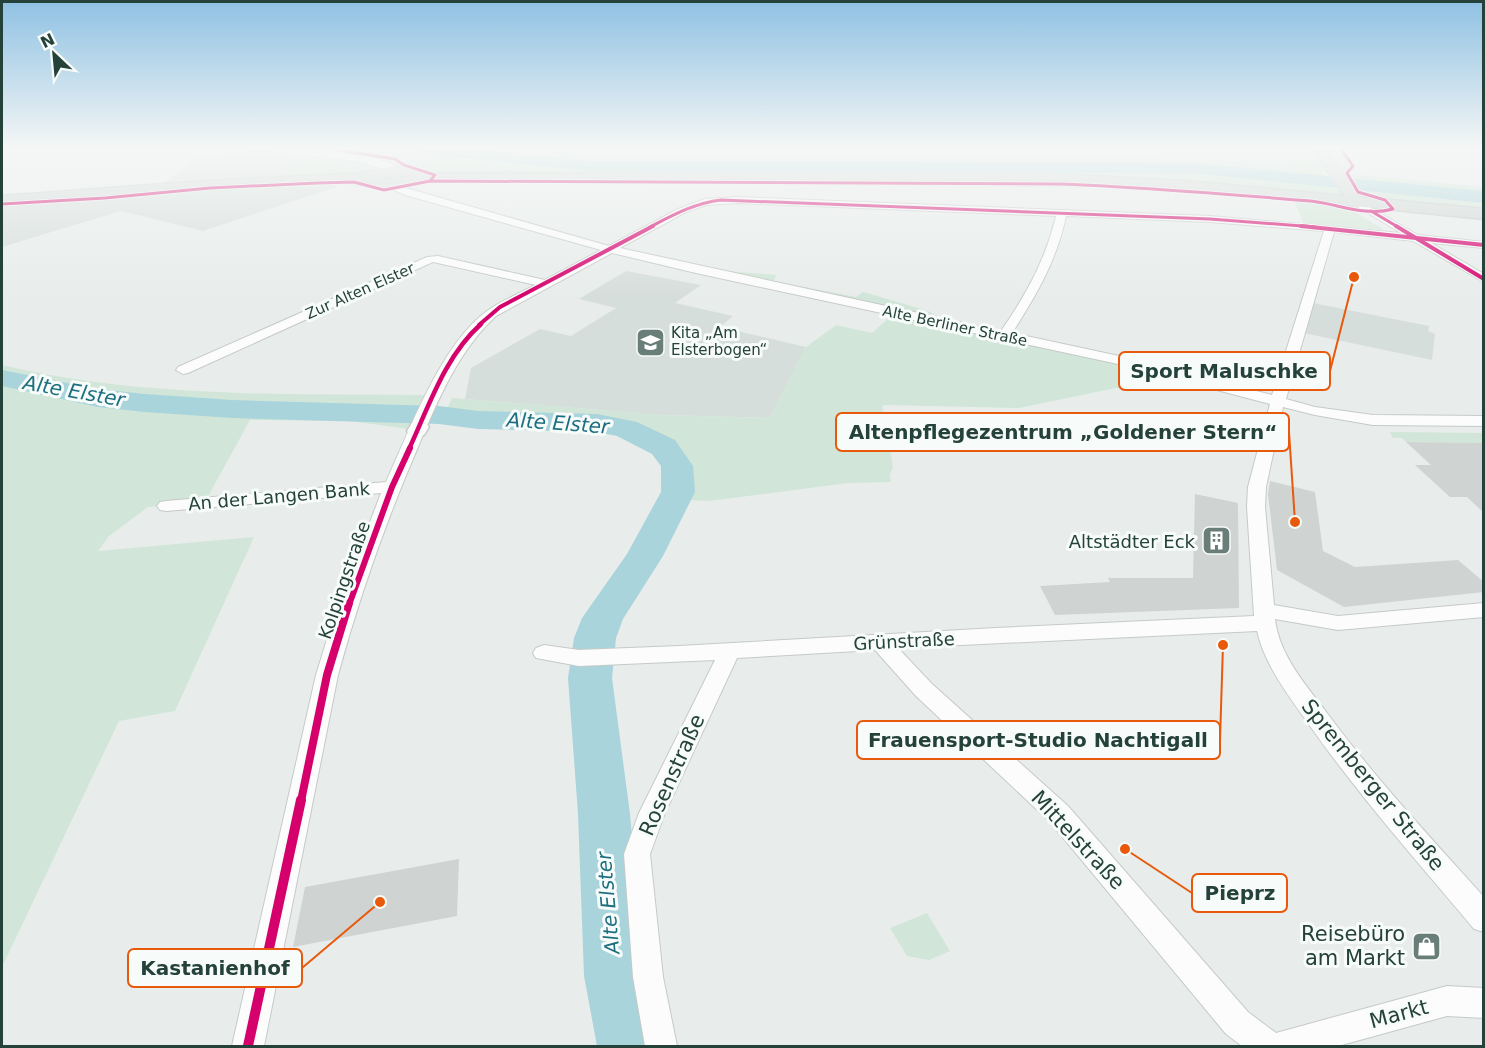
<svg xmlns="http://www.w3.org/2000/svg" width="1485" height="1048" viewBox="0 0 1485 1048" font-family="'DejaVu Sans',sans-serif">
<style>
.built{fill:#d6dedb}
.green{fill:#d1e6d8}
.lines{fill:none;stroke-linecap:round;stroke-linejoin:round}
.river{fill:#a9d4db;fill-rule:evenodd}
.building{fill:#cfd4d2}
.minor-casing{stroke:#c5cac8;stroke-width:2}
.tertiary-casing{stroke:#c5cac8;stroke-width:3}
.secondary-casing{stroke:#c3cbc8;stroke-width:2}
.primary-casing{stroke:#c3ccc9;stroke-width:3}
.minor{fill:#fcfcfc;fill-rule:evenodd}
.tertiary{fill:#fcfcfc;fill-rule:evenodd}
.secondary{fill:#fcfcfc;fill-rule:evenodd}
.primary{fill:#cfd7d5;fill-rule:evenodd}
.cycleway-far5-casing{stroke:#f7fbf9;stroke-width:4.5}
.cycleway-far4-casing{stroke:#f7fbf9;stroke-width:6}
.cycleway-far3-casing{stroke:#f7fbf9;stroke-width:8}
.cycleway-far2-casing{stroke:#f7fbf9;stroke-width:10}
.cycleway-far1-casing{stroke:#f7fbf9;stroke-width:11}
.cycleway-casing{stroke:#f7fbf9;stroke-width:14}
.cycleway-far5{stroke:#d6006c;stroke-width:3}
.cycleway-far4{stroke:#d6006c;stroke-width:4}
.cycleway-far3{stroke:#d6006c;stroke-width:4.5}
.cycleway-far2{stroke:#d6006c;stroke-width:6}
.cycleway-far1{stroke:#d6006c;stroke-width:8}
.cycleway{stroke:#d6006c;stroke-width:10}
.labels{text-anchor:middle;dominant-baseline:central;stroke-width:6;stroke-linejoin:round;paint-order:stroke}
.far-street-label{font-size:15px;fill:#24423a;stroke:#f7fbf9}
.far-poi-label{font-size:15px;fill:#24423a;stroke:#f7fbf9;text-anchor:start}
.street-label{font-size:18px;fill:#24423a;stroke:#f7fbf9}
.poi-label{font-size:18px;fill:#24423a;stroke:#f7fbf9;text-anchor:end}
.water-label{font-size:20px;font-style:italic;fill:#1c6f80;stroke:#f7fbf9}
.near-street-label{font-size:21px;fill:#24423a;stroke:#f7fbf9}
.near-poi-label{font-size:21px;fill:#24423a;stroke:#f7fbf9;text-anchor:end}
.leader{fill:none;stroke:#e8590c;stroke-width:2}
.callout-dot{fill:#e8590c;stroke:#f7fbf9;stroke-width:2}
.callout{fill:#f7fbf9;stroke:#e8590c;stroke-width:2}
.callout-label{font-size:20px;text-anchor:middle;font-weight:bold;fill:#24423a}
</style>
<rect width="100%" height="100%" fill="#e8edeb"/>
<g class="built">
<path d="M 260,149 L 304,153 L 289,180 L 158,188 L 199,156 L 250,152 Z"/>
<path d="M 342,185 L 203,231 L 121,211 L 2,247 L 2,206 Z"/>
<path d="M 626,271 L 701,285 L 675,303 L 733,316 L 720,327 L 806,347 L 770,418 L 660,415 L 465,399 L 471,368 L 540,329 L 571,336 L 616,308 L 579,299 Z"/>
<path d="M 1308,302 L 1429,326 L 1428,331 L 1435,334 L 1432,360 L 1299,332 Z"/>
</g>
<g class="green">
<path d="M 275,149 L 517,149 L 559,153 L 642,156 L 1141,157 L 1224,160 L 1290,167 L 1286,149 L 1318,149 L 1333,172 L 1322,171 L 1331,189 L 1363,192 L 1353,176 L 1337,175 L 1320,149 L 1341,149 L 1353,166 L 1348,174 L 1484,187 L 1483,218 L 1396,210 L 1389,212 L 1351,210 L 1383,229 L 1381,230 L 1304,224 L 1294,201 L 1135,188 L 433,182 L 383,190 L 342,185 L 2,206 L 2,201 L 16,199 L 288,180 L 304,153 Z"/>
<path d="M 715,270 L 777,275 L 773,281 L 856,297 L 863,292 L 928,311 L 943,319 Z"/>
<path d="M 892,315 L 1164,374 L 1145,382 L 1019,408 L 885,405 L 882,406 L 893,467 L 890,475 L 891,482 L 848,483 L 709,501 L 688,500 L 678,492 C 690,413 566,422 517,422 C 493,421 468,417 445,414 L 452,398 L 660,415 L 770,418 L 806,347 L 836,325 L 872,333 Z"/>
<path d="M 2,365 C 141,398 291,394 434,395 L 417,430 L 349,421 L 250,420 L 205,502 L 148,507 L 109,536 L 98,551 L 254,537 L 175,711 L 119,721 L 2,967 Z"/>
<path d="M 1390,432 L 1483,433 L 1483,443 L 1406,442 L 1402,438 L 1393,438 Z"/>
<path d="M 927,913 L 950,951 L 929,960 L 907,956 L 890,928 Z"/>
</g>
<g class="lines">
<g class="river">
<path d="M 419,149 L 466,149 L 589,161 L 1193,163 L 1484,191 L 1484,203 L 1193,173 L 589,171 L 427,154 Z"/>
<path d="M 2,370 L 98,389 L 145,394 L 232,400 L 439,406 L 478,411 L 597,414 L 637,422 L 675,440 L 693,466 L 695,492 L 663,556 L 623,619 L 616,638 L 612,678 L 630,814 L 644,976 L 661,1046 L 597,1046 L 584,976 L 578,814 L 568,678 L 574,638 L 582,618 L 627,554 L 661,492 L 661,466 L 652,454 L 617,436 L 597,432 L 478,429 L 439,424 L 232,418 L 145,412 L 98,407 L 2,386 Z"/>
</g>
</g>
<g class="building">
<path d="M 1406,442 L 1484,443 L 1484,513 L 1467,497 L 1450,497 L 1415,465 L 1431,465 Z"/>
<path d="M 1270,481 L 1315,492 L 1323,551 L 1355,567 L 1458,560 L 1484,582 L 1484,592 L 1344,607 L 1277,570 L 1268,494 Z"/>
<path d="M 1195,494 L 1238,503 L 1239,608 L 1055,615 L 1040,586 L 1110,582 L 1108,578 L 1193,578 Z"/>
<path d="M 459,859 L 457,916 L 293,947 L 305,887 Z"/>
</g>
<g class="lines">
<defs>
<path id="minor" d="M 385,182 L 609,246 L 678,209 L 705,199 L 737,197 L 1210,216 L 1401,233 L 1353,204 L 1353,200 L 1356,199 L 1418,235 L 1484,242 L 1484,248 L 1431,243 L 1484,274 L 1484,282 L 1413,241 L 1334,232 L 1286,399 L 1315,407 L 1373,415 L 1484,416 L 1484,426 L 1373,425 L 1315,415 L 1283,407 L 1266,487 L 1265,507 L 1274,605 L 1338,616 L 1484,603 L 1484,617 L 1338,630 L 1275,619 C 1279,655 1306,685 1327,713 C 1375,778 1430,837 1484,897 L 1484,932 L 1474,929 C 1418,862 1360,797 1310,726 C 1289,696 1265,666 1257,631 L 898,648 L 932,684 L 1068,806 L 1248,1012 L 1276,1033 L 1447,986 L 1484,988 L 1484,1018 L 1447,1016 L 1338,1046 L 1242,1046 L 1226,1034 L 1050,822 L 916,696 L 875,650 L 737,658 L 665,813 L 650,854 L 663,977 L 677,1046 L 645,1046 L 633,977 L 624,854 L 639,813 L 715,660 L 579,666 L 536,658 L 533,653 L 536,648 L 544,645 L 579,650 L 679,646 L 996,628 L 1254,616 L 1247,507 L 1248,487 L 1270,404 L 1118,364 L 696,273 L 612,253 L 496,316 C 458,351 438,400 418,447 C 386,521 359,598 338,675 L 264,1046 L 232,1046 L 316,675 L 332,623 L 381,493 L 166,511 L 160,510 L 157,506 L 160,502 L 166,501 L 386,482 C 409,432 441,344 487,311 C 502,300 520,293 536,285 L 433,262 L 188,373 L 183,374 L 176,370 L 178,367 L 427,257 L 438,256 L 545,280 L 601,250 L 405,195 L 385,186 ZM 737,203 L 1056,216 C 1046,259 1026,295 1001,331 L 620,248 L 684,213 L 706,205 ZM 1066,216 L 1210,222 L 1324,231 L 1272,395 L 1119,356 L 1012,333 C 1036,296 1057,260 1066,216 Z"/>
<path id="tertiary" d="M 419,421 L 426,423 L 429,427 L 424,435 L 410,435 L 407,431 L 412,423 Z"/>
<path id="secondary" d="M 267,149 C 298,148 380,149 401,171 L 395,175 L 381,168 L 355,161 L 273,152 Z"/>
<path id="primary" d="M 1313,149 L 1325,149 L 1360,197 L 1484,209 L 1484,219 L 1197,190 L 1074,183 L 422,181 C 405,190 382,193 366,181 L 251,186 L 2,204 L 2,196 C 118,187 235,178 352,174 C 375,173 405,158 426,173 L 1074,175 L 1197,182 L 1344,196 ZM 395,175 L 412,175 L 396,180 L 380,179 Z"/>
</defs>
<use href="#minor" class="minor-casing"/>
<use href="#tertiary" class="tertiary-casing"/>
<use href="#secondary" class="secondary-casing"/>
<use href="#primary" class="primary-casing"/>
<use href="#minor" class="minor"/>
<use href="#tertiary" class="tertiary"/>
<use href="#secondary" class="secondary"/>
<use href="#primary" class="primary"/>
<defs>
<g id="cycleway-far5">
<path d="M 344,151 L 395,159 L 404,165 L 435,175 L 430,181"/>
<path d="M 2,204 L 105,198 L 210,188 L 317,183 L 354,182 L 384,190 L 430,181 L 1059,184 C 1143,187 1227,194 1311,201 C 1338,204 1366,217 1393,209 L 1385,200 L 1358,192 L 1347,173 L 1353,166 L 1341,149"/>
<path d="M 1371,211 L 1398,227"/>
<path d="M 650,227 C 673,215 695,203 721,200 L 1210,219 L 1315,227"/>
</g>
<g id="cycleway-far4">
<path d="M 1301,226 L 1484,245"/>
<path d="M 1396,226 L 1484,279"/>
<path d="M 479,325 L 500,307 L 653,226"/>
</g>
<path id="cycleway-far3" d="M 409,449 C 429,406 445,356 481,324"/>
<path id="cycleway-far2" d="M 349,605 L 392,487 L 410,448"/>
<path id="cycleway-far1" d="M 301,801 L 327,675 L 349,603"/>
<path id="cycleway" d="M 248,1046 L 301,800"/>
</defs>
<use href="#cycleway-far5" class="cycleway-far5-casing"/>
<use href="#cycleway-far4" class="cycleway-far4-casing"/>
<use href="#cycleway-far3" class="cycleway-far3-casing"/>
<use href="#cycleway-far2" class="cycleway-far2-casing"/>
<use href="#cycleway-far1" class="cycleway-far1-casing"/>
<use href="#cycleway" class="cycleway-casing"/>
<use href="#cycleway-far5" class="cycleway-far5"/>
<use href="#cycleway-far4" class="cycleway-far4"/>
<use href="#cycleway-far3" class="cycleway-far3"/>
<use href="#cycleway-far2" class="cycleway-far2"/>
<use href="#cycleway-far1" class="cycleway-far1"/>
<use href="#cycleway" class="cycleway"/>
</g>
<linearGradient id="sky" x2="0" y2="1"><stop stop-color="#8fc1e3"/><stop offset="0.5" stop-color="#f5f7f6"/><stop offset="1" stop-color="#f5f7f6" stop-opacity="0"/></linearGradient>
<rect width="1485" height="296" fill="url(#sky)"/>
<defs>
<symbol id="school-square" viewBox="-11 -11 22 22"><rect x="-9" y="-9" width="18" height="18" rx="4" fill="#697e78" stroke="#f7fbf9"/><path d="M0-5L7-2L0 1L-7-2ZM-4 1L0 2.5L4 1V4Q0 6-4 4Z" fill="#fff"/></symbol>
<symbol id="building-square" viewBox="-11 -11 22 22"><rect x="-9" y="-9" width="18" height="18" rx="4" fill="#697e78" stroke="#f7fbf9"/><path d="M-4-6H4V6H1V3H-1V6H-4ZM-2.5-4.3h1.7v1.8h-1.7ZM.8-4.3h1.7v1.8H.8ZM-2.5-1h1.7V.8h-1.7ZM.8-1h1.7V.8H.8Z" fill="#fff"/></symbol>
<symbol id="shop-square" viewBox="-11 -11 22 22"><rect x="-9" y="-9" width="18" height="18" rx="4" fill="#697e78" stroke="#f7fbf9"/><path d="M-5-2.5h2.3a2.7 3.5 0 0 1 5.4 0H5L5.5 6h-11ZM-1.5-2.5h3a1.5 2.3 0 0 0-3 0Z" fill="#fff"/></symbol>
</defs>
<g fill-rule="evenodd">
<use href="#school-square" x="634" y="326" width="33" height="33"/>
<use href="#building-square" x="1200" y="524" width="33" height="33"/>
<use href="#shop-square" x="1410" y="930" width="33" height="33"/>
</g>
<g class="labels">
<g class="far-street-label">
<text transform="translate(360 291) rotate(-24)">Zur Alten Elster</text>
<text transform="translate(955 326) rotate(12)">Alte Berliner Straße</text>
</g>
<g class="far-poi-label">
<text x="671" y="333">Kita „Am<tspan x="671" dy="17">Elsterbogen“</tspan></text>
</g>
<g class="street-label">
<text transform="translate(279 496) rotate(-5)">An der Langen Bank</text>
<text transform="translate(344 580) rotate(-71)">Kolpingstraße</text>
<text transform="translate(904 641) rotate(-3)">Grünstraße</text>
</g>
<g class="poi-label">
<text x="1195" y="541">Altstädter Eck</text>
</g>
<g class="water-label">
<text transform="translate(74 391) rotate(10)">Alte Elster</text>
<text transform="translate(558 423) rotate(4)">Alte Elster</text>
<text transform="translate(608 903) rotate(-95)">Alte Elster</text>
</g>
<g class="near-street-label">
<text transform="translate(672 775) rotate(-66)">Rosenstraße</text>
<text transform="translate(1373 785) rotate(51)">Spremberger Straße</text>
<text transform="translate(1078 840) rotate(47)">Mittelstraße</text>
<text transform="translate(1399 1014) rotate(-15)">Markt</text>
</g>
<g class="near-poi-label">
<text x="1405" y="934">Reisebüro<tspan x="1405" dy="24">am Markt</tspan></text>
</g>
</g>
<path class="leader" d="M1354 277L1330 371M1295 522L1289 432M1223 645L1220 740M1125 849L1192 893M380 902L302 968"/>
<g class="callout-dot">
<circle cx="1354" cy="277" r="6"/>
<circle cx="1295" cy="522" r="6"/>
<circle cx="1223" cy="645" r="6"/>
<circle cx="1125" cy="849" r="6"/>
<circle cx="380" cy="902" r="6"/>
</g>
<g class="callout">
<rect x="1119" y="352" width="211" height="38" rx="6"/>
<rect x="836" y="413" width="453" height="38" rx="6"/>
<rect x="857" y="721" width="363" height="38" rx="6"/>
<rect x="1192" y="874" width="95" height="38" rx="6"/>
<rect x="128" y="949" width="174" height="38" rx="6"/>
</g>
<g class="callout-label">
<text x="1224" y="378">Sport Maluschke</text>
<text x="1063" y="439">Altenpflegezentrum „Goldener Stern“</text>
<text x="1038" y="747">Frauensport-Studio Nachtigall</text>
<text x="1240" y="900">Pieprz</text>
<text x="215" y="975">Kastanienhof</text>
</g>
<rect width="1485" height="1048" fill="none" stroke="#24423a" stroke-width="6"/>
<g transform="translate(54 54) rotate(334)" stroke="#f7fbf9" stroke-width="4.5" paint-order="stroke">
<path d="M0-4.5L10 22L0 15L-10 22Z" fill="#24423a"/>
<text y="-9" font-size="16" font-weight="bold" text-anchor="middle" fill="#24423a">N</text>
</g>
</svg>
